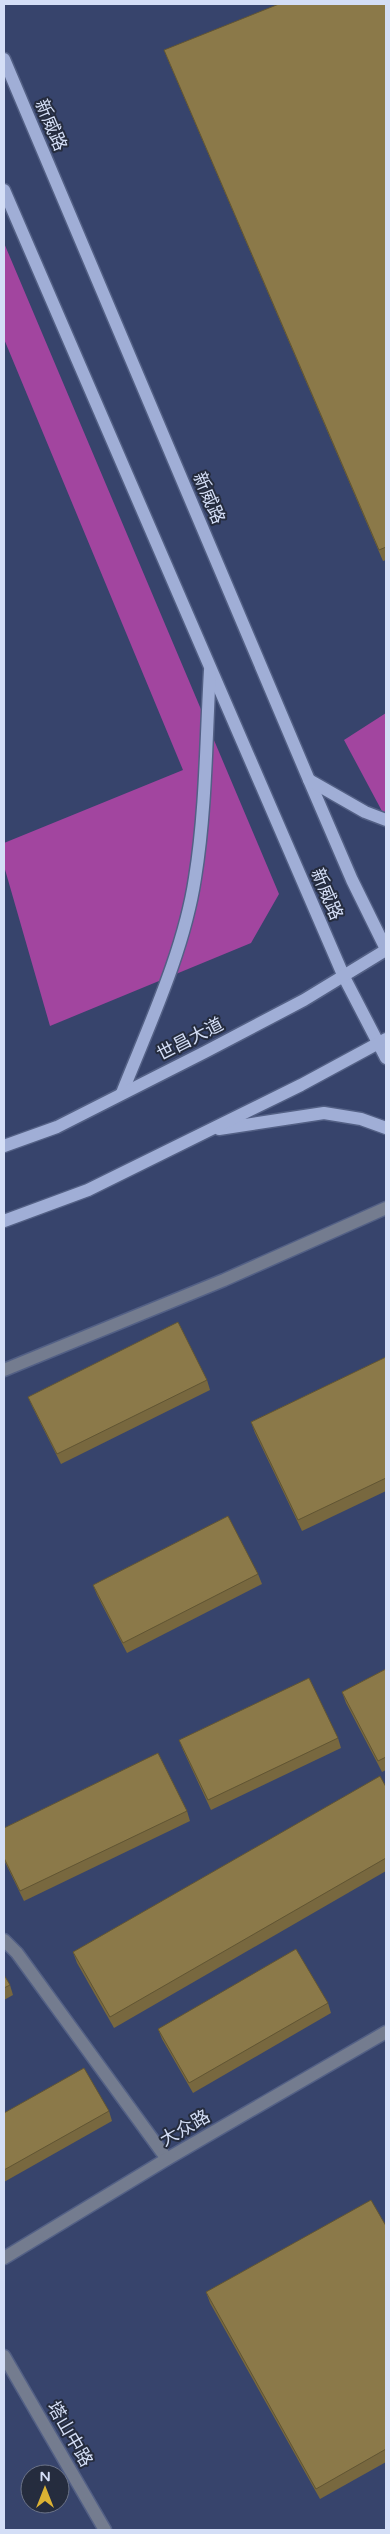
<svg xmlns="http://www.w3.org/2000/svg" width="390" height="2534" viewBox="0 0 390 2534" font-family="'Varela Round','Noto Sans SC',sans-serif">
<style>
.forest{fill:#a2459f}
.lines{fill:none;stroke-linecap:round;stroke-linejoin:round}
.minor-casing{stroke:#536085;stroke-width:15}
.major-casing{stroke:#536085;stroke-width:15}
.minor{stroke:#747c8f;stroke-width:12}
.major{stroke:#a0aed6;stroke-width:12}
.wall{fill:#78683f}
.building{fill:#8b7949;stroke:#615533}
.labels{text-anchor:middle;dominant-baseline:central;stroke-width:4;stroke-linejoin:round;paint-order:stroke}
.street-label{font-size:18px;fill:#d4def6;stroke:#252c3e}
</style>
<rect width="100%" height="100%" fill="#37446c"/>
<g class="forest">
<path d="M 4,243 L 279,894 L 251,943 L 50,1026 L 4,866 L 4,843 L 183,770 L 4,339 Z"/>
<path d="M 386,713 L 386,813 L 383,813 L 344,740 Z"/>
</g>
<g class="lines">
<defs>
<g id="minor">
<path d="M 4,1370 L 224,1280 L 386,1208"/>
<path d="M 4,1940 L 17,1953 L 167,2159"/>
<path d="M 4,2258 L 167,2159 L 386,2032"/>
<path d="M 4,2356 L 105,2530"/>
</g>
<g id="major">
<path d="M 4,59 L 309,780 L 352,880 L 386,949"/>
<path d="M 4,190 L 344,977 L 386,1058"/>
<path d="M 309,780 L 365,812 L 386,820"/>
<path d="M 122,1093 C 149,1025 184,951 195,878 C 206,810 206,739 210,670"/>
<path d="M 219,1129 L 324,1113 L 361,1119 L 386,1128"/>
<path d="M 4,1146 L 57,1127 L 205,1052 L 304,1000 L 386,950"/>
<path d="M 4,1221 L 88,1190 L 301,1085 L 386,1039"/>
</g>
</defs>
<use href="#minor" class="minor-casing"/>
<use href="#major" class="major-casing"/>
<use href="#minor" class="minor"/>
<use href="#major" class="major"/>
</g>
<g class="wall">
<path d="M 386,4 L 386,560 L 383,561 L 168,60 L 164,50 Z"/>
<path d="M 386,1357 L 386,1491 L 302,1531 L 255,1433 L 251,1422 Z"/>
<path d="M 207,1380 L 210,1390 L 61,1464 L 32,1406 L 28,1397 Z"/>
<path d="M 258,1574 L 262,1584 L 127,1653 L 97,1595 L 93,1585 Z"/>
<path d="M 386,1669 L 386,1770 L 382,1772 L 346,1703 L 342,1692 Z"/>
<path d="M 338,1738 L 341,1748 L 211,1810 L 183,1750 L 179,1740 Z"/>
<path d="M 386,1787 L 386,1871 L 114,2028 L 77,1963 L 73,1952 Z"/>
<path d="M 187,1811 L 190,1821 L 24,1901 L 4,1860 L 4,1828 Z"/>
<path d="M 4,1975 L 10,1985 L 13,1995 L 4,2000 Z"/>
<path d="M 328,2003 L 331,2013 L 193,2093 L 162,2039 L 158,2029 Z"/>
<path d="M 109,2111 L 112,2121 L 4,2182 L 4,2113 Z"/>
<path d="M 386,2226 L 386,2462 L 320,2499 L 210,2303 L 206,2292 Z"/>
</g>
<g class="building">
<path d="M 279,4 L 386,4 L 386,547 L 379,550 L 164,50 Z"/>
<path d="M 178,1322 L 207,1380 L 57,1454 L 28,1397 Z"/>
<path d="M 386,1357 L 386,1478 L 298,1520 L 251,1422 Z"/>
<path d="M 228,1516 L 258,1574 L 123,1643 L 93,1585 Z"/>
<path d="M 386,1669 L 386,1757 L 378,1761 L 342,1692 Z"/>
<path d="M 309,1678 L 338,1738 L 208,1800 L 179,1740 Z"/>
<path d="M 158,1753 L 187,1811 L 20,1891 L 4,1858 L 4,1828 Z"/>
<path d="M 380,1776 L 386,1787 L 386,1858 L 110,2017 L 73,1952 Z"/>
<path d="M 296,1949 L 328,2003 L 189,2083 L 158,2029 Z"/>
<path d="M 4,1975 L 10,1985 L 4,1988 Z"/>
<path d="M 84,2068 L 109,2111 L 4,2170 L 4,2113 Z"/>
<path d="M 371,2200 L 386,2226 L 386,2449 L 316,2489 L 206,2292 Z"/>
</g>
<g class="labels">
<g class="street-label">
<text transform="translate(51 125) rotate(67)">新威路</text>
<text transform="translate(209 498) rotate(67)">新威路</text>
<text transform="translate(327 894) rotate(67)">新威路</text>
<text transform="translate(190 1039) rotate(-27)">世昌大道</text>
<text transform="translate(185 2128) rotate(-30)">大众路</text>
<text transform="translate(70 2434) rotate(60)">塔山中路</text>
</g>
</g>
<rect width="390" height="2534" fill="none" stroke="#d4def6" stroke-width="10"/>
<g transform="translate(45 2489)"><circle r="24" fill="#252c3e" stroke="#6b7388"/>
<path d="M0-4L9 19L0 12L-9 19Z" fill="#dcb233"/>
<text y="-8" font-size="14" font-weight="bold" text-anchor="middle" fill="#d4def6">N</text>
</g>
</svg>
